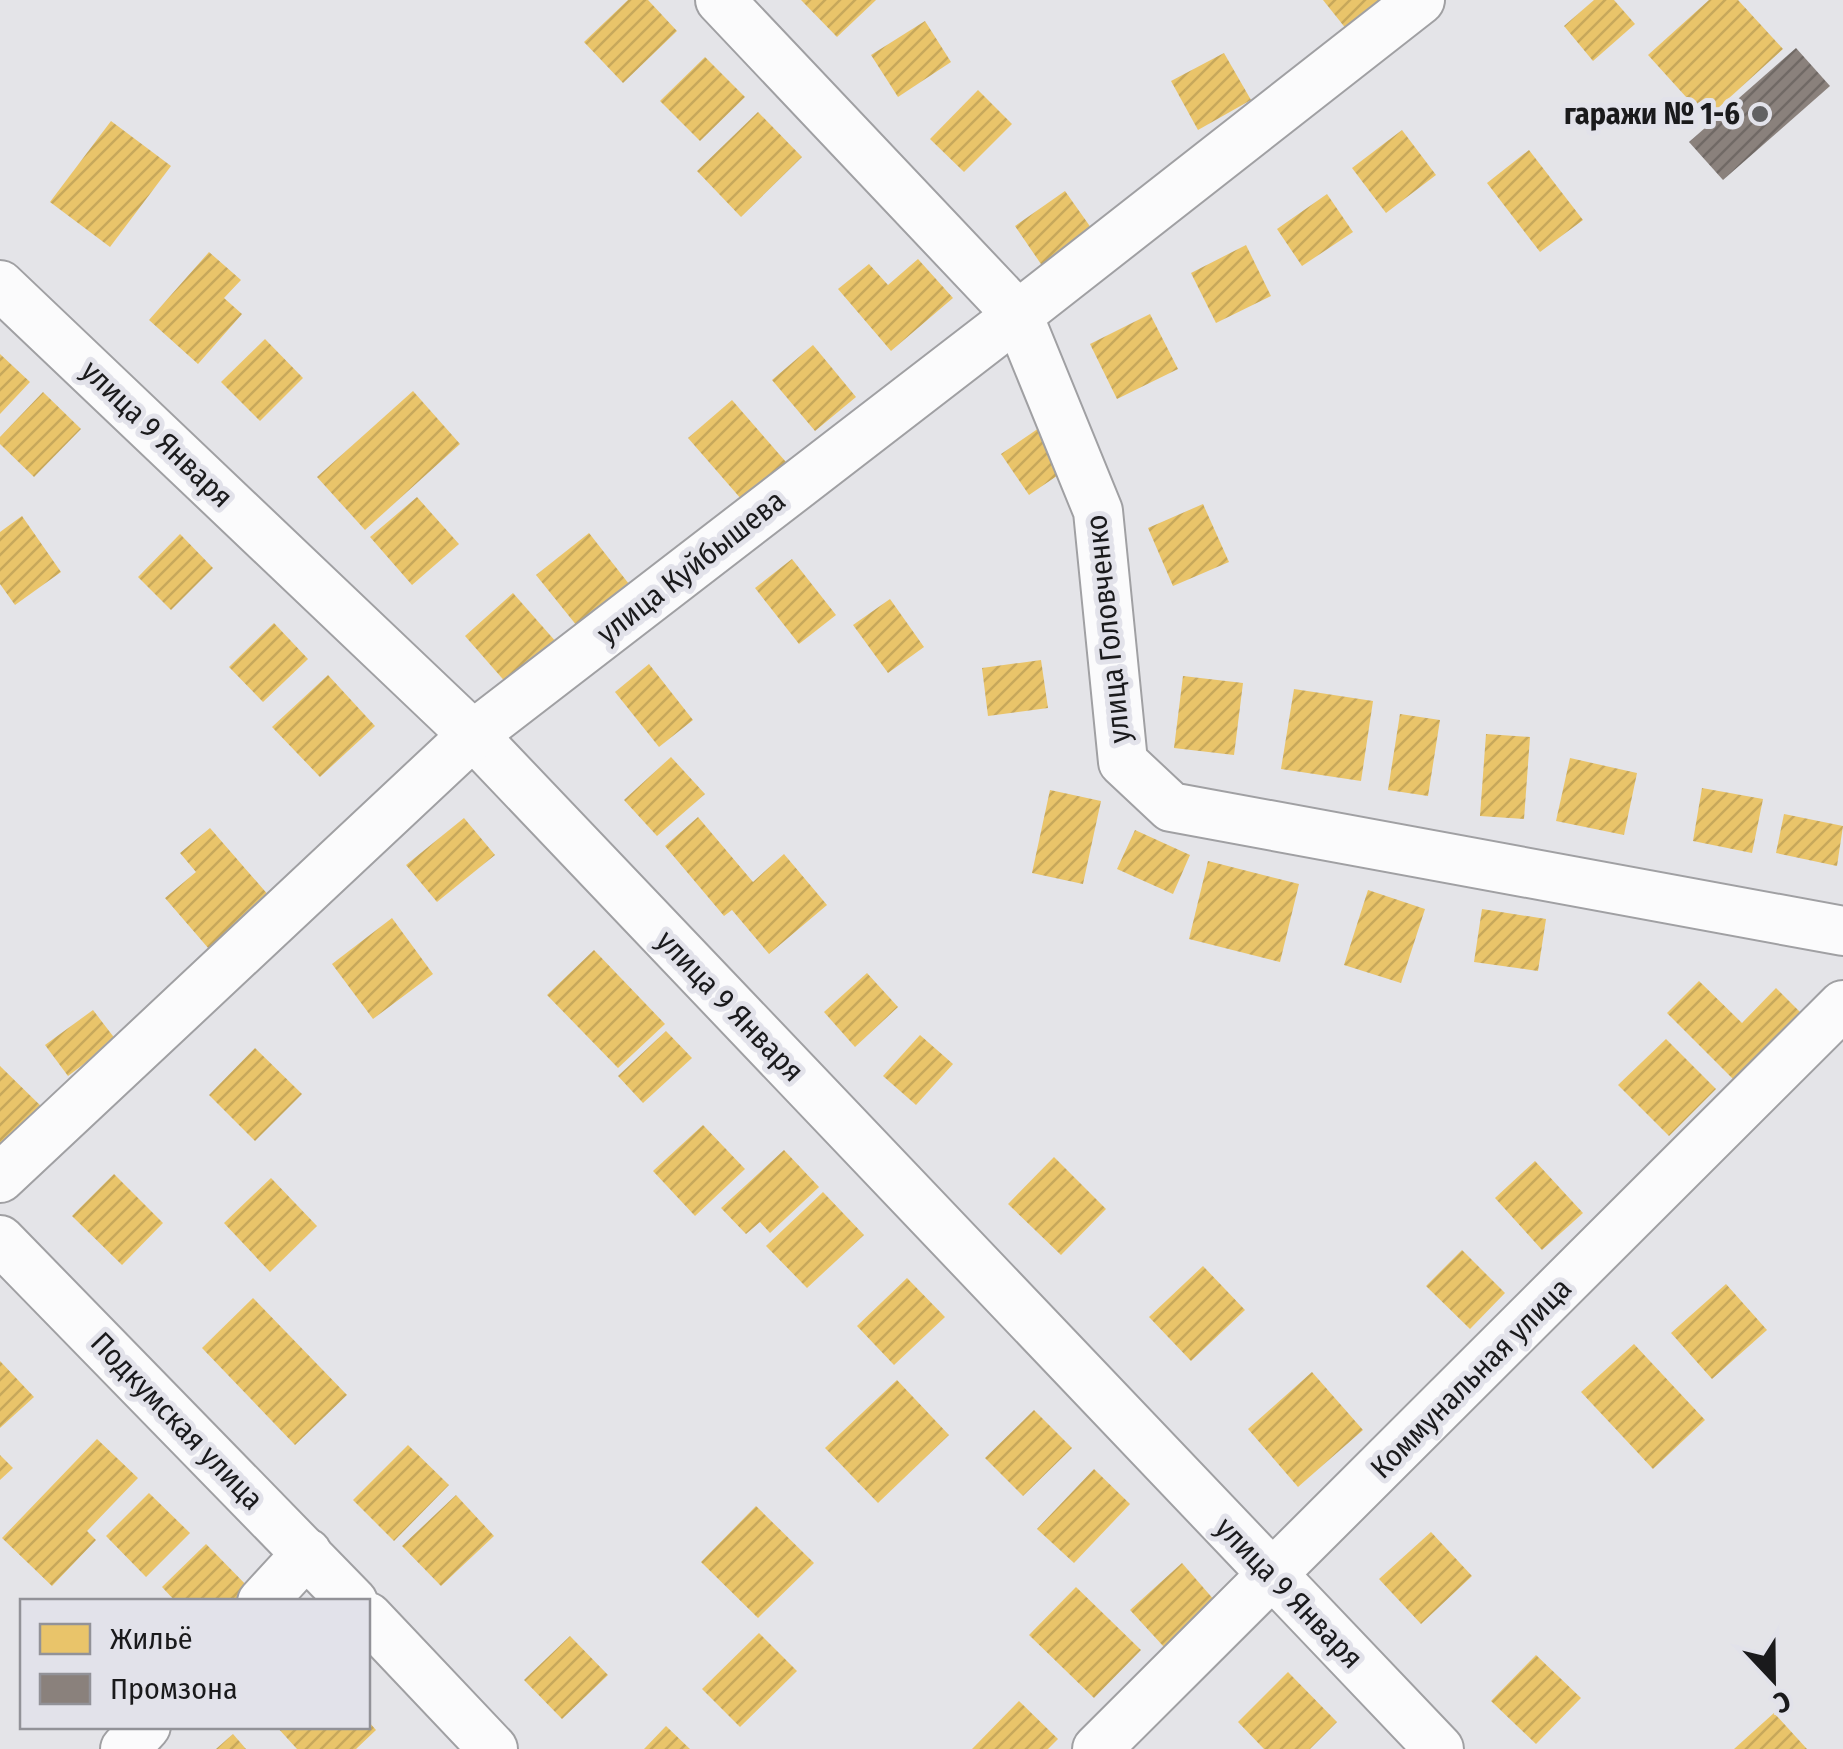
<svg xmlns="http://www.w3.org/2000/svg" width="1843" height="1749" viewBox="0 0 1843 1749" font-family="'Fira Sans Condensed',sans-serif">
<style>
.homes{fill:url(#homes-hatch)}
.industry{fill:url(#industry-hatch)}
.lines{fill:none;stroke-linecap:round;stroke-linejoin:round}
.minor-casing{stroke:#a0a0a3;stroke-width:52}
.minor{stroke:#fbfbfc;stroke-width:48}
.poi-dot{fill:#616163;stroke:#e2e2ea;stroke-width:4}
.labels{text-anchor:middle;dominant-baseline:central;stroke-width:10;stroke-linejoin:round;paint-order:stroke}
.poi-label{font-size:30px;font-weight:bold;fill:#1a1a1c;stroke:#e2e2ea;text-anchor:end}
.street-label{font-size:30px;fill:#1a1a1c;stroke:#e2e2ea}
</style>
<defs>
<pattern id="homes-hatch" width="6" height="6" patternUnits="userSpaceOnUse" patternTransform="scale(2.5)"><rect width="6" height="6" fill="#e9c46a"/><path d="M-1 1l2-2M0 6l6-6M5 7l2-2" fill="none" stroke="#c7a85b"/></pattern>
<pattern id="industry-hatch" width="6" height="6" patternUnits="userSpaceOnUse" patternTransform="scale(2.5)"><rect width="6" height="6" fill="#8a817c"/><path d="M-1 1l2-2M0 6l6-6M5 7l2-2" fill="none" stroke="#706965"/></pattern>
</defs>
<rect width="100%" height="100%" fill="#e4e4e8"/>
<g class="homes">
<path d="M 628,0 L 648,0 L 677,31 L 623,83 L 584,42 Z"/>
<path d="M 801,0 L 876,0 L 837,37 Z"/>
<path d="M 1323,0 L 1397,0 L 1351,35 Z"/>
<path d="M 1594,0 L 1614,0 L 1635,24 L 1593,61 L 1564,26 Z"/>
<path d="M 1709,0 L 1738,0 L 1783,49 L 1706,119 L 1648,55 Z"/>
<path d="M 925,21 L 951,62 L 898,97 L 871,55 Z"/>
<path d="M 1224,53 L 1251,100 L 1198,130 L 1171,81 Z"/>
<path d="M 705,57 L 745,97 L 700,141 L 660,101 Z"/>
<path d="M 978,90 L 1012,124 L 964,172 L 930,139 Z"/>
<path d="M 758,112 L 802,157 L 741,217 L 697,171 Z"/>
<path d="M 111,121 L 171,166 L 110,247 L 50,202 Z"/>
<path d="M 1402,130 L 1436,175 L 1386,213 L 1352,168 Z"/>
<path d="M 1529,150 L 1583,220 L 1540,252 L 1487,183 Z"/>
<path d="M 1065,191 L 1094,232 L 1043,267 L 1015,226 Z"/>
<path d="M 1327,194 L 1353,232 L 1302,266 L 1277,229 Z"/>
<path d="M 1246,245 L 1271,296 L 1216,323 L 1191,273 Z"/>
<path d="M 209,252 L 241,280 L 224,298 L 242,314 L 198,364 L 149,320 Z"/>
<path d="M 918,259 L 953,298 L 891,351 L 838,289 L 869,264 L 888,285 Z"/>
<path d="M 1150,314 L 1178,369 L 1117,399 L 1090,344 Z"/>
<path d="M 265,339 L 303,378 L 260,421 L 221,382 Z"/>
<path d="M 813,345 L 856,397 L 815,431 L 772,380 Z"/>
<path d="M 0,354 L 30,382 L 0,414 Z"/>
<path d="M 413,391 L 460,444 L 365,530 L 317,477 Z"/>
<path d="M 43,392 L 81,429 L 34,477 L 0,444 L 0,437 Z"/>
<path d="M 732,400 L 786,462 L 742,500 L 688,438 Z"/>
<path d="M 1042,426 L 1070,467 L 1029,495 L 1001,454 Z"/>
<path d="M 417,497 L 459,544 L 412,585 L 370,537 Z"/>
<path d="M 1203,504 L 1229,562 L 1173,586 L 1148,528 Z"/>
<path d="M 22,516 L 61,572 L 15,605 L 0,584 L 0,532 Z"/>
<path d="M 589,533 L 629,584 L 577,626 L 536,575 Z"/>
<path d="M 180,534 L 213,568 L 171,610 L 138,577 Z"/>
<path d="M 792,559 L 836,615 L 799,644 L 755,588 Z"/>
<path d="M 513,593 L 557,643 L 508,685 L 465,636 Z"/>
<path d="M 890,599 L 924,647 L 888,673 L 853,625 Z"/>
<path d="M 274,623 L 308,659 L 263,702 L 229,667 Z"/>
<path d="M 1041,660 L 1048,708 L 988,716 L 982,668 Z"/>
<path d="M 649,664 L 693,720 L 659,747 L 615,692 Z"/>
<path d="M 328,675 L 375,726 L 320,777 L 272,727 Z"/>
<path d="M 1183,676 L 1243,683 L 1234,755 L 1174,748 Z"/>
<path d="M 1294,689 L 1373,701 L 1361,781 L 1281,769 Z"/>
<path d="M 1400,714 L 1440,720 L 1428,796 L 1388,790 Z"/>
<path d="M 1486,734 L 1530,737 L 1524,819 L 1480,816 Z"/>
<path d="M 671,757 L 705,794 L 657,836 L 624,800 Z"/>
<path d="M 1570,758 L 1637,773 L 1624,835 L 1556,821 Z"/>
<path d="M 1702,788 L 1763,799 L 1752,853 L 1693,841 Z"/>
<path d="M 1050,790 L 1101,801 L 1083,884 L 1032,873 Z"/>
<path d="M 1784,814 L 1843,826 L 1837,866 L 1776,853 Z"/>
<path d="M 698,817 L 753,882 L 784,854 L 827,905 L 769,954 L 732,910 L 724,916 L 665,846 Z"/>
<path d="M 464,818 L 495,855 L 437,902 L 406,865 Z"/>
<path d="M 210,828 L 270,897 L 209,949 L 165,898 L 196,872 L 180,853 Z"/>
<path d="M 1135,830 L 1190,855 L 1173,894 L 1117,869 Z"/>
<path d="M 1208,861 L 1299,884 L 1280,962 L 1189,939 Z"/>
<path d="M 1368,890 L 1425,909 L 1401,983 L 1344,965 Z"/>
<path d="M 1482,909 L 1546,919 L 1538,971 L 1474,962 Z"/>
<path d="M 392,918 L 433,974 L 373,1019 L 332,964 Z"/>
<path d="M 594,950 L 665,1024 L 618,1068 L 547,995 Z"/>
<path d="M 867,973 L 898,1007 L 855,1047 L 824,1012 Z"/>
<path d="M 1699,981 L 1742,1023 L 1776,988 L 1802,1014 L 1735,1081 L 1667,1013 Z"/>
<path d="M 93,1010 L 116,1040 L 68,1076 L 45,1045 Z"/>
<path d="M 666,1031 L 692,1058 L 643,1103 L 618,1076 Z"/>
<path d="M 920,1035 L 953,1064 L 916,1105 L 883,1076 Z"/>
<path d="M 1666,1039 L 1716,1089 L 1669,1136 L 1618,1085 Z"/>
<path d="M 255,1048 L 302,1094 L 255,1141 L 209,1095 Z"/>
<path d="M 0,1066 L 46,1111 L 0,1147 Z"/>
<path d="M 703,1125 L 745,1169 L 695,1216 L 653,1171 Z"/>
<path d="M 784,1150 L 819,1187 L 770,1233 L 760,1222 L 746,1234 L 721,1208 Z"/>
<path d="M 1054,1157 L 1106,1209 L 1061,1255 L 1008,1204 Z"/>
<path d="M 1535,1161 L 1583,1213 L 1542,1250 L 1495,1198 Z"/>
<path d="M 114,1174 L 163,1223 L 122,1265 L 72,1216 Z"/>
<path d="M 271,1178 L 317,1226 L 270,1272 L 224,1223 Z"/>
<path d="M 823,1192 L 864,1235 L 807,1288 L 766,1246 Z"/>
<path d="M 1462,1250 L 1505,1293 L 1470,1329 L 1426,1286 Z"/>
<path d="M 1203,1266 L 1245,1310 L 1191,1361 L 1149,1317 Z"/>
<path d="M 907,1278 L 945,1317 L 894,1365 L 857,1326 Z"/>
<path d="M 1726,1284 L 1767,1330 L 1712,1379 L 1671,1333 Z"/>
<path d="M 253,1298 L 347,1395 L 295,1445 L 202,1348 Z"/>
<path d="M 1634,1344 L 1705,1420 L 1653,1469 L 1581,1392 Z"/>
<path d="M 0,1361 L 34,1397 L 0,1428 Z"/>
<path d="M 1312,1372 L 1363,1430 L 1298,1487 L 1248,1429 Z"/>
<path d="M 897,1380 L 949,1435 L 878,1503 L 825,1448 Z"/>
<path d="M 1034,1410 L 1072,1448 L 1023,1496 L 985,1458 Z"/>
<path d="M 97,1439 L 138,1478 L 87,1531 L 96,1540 L 52,1586 L 2,1538 Z"/>
<path d="M 408,1445 L 449,1485 L 394,1541 L 353,1500 Z"/>
<path d="M 0,1455 L 13,1468 L 0,1480 Z"/>
<path d="M 1094,1469 L 1130,1504 L 1074,1563 L 1037,1529 Z"/>
<path d="M 149,1493 L 190,1533 L 146,1577 L 106,1536 Z"/>
<path d="M 456,1495 L 494,1536 L 441,1586 L 402,1546 Z"/>
<path d="M 756,1506 L 814,1563 L 758,1618 L 701,1562 Z"/>
<path d="M 1431,1532 L 1472,1576 L 1421,1624 L 1379,1579 Z"/>
<path d="M 206,1544 L 255,1594 L 248,1602 L 176,1602 L 162,1587 Z"/>
<path d="M 1182,1563 L 1215,1601 L 1164,1647 L 1130,1610 Z"/>
<path d="M 1076,1587 L 1141,1650 L 1094,1698 L 1029,1635 Z"/>
<path d="M 759,1633 L 797,1671 L 740,1727 L 702,1689 Z"/>
<path d="M 570,1636 L 608,1675 L 562,1719 L 524,1680 Z"/>
<path d="M 1536,1655 L 1581,1698 L 1536,1744 L 1491,1701 Z"/>
<path d="M 1288,1672 L 1337,1722 L 1310,1749 L 1264,1749 L 1238,1722 Z"/>
<path d="M 1019,1701 L 1058,1739 L 1048,1749 L 972,1749 Z"/>
<path d="M 1774,1713 L 1807,1749 L 1734,1749 Z"/>
<path d="M 368,1721 L 376,1730 L 356,1749 L 297,1749 L 276,1726 L 368,1726 Z"/>
<path d="M 666,1726 L 690,1749 L 644,1749 Z"/>
<path d="M 233,1734 L 246,1749 L 216,1749 Z"/>
</g>
<path class="industry" d="M 1796,48 L 1830,86 L 1723,180 L 1689,142 Z"/>
<g class="lines">
<defs>
<g id="minor">
<path d="M 720,0 L 1018,315 L 1098,511 L 1123,762 L 1171,807 L 1843,931"/>
<path d="M 0,285 L 473,735 L 1439,1749"/>
<path d="M 0,1178 L 473,735 L 1018,315 L 1420,0"/>
<path d="M 0,1240 L 353,1602"/>
<path d="M 262,1602 L 307,1553"/>
<path d="M 368,1617 L 493,1749"/>
<path d="M 125,1749 L 146,1726"/>
<path d="M 1097,1749 L 1843,1005"/>
</g>
</defs>
<use href="#minor" class="minor-casing"/>
<use href="#minor" class="minor"/>
</g>
<circle class="poi-dot" cx="1760" cy="114" r="10"/>
<g class="labels">
<g class="poi-label">
<text x="1740" y="114">гаражи № 1-6</text>
</g>
<g class="street-label">
<text transform="translate(157 434) rotate(44)">улица 9 Января</text>
<text transform="translate(691 567) rotate(-38)">улица Куйбышева</text>
<text transform="translate(1108 629) rotate(-96)">улица Головченко</text>
<text transform="translate(730 1006) rotate(46)">улица 9 Января</text>
<text transform="translate(1471 1378) rotate(-45)">Коммунальная улица</text>
<text transform="translate(177 1421) rotate(46)">Подкумская улица</text>
<text transform="translate(1289 1593) rotate(46)">улица 9 Января</text>
</g>
</g>
<rect x="20" y="1599" width="350" height="130" fill="#e2e2ea" stroke="#929298" stroke-width="2.5"/>
<rect x="40" y="1624" width="50" height="30" fill="#e9c46a" stroke="#929298" stroke-width="2.5"/>
<text x="110" y="1649" font-size="30" fill="#1a1a1c">Жильё</text>
<rect x="40" y="1674" width="50" height="30" fill="#8a817c" stroke="#929298" stroke-width="2.5"/>
<text x="110" y="1699" font-size="30" fill="#1a1a1c">Промзона</text>
<g transform="translate(1773 1679) rotate(158)" stroke="#e2e2ea" stroke-width="8" paint-order="stroke">
<path d="M0-8L18 38L0 25L-18 38Z" fill="#1a1a1c"/>
<text y="-15" font-size="28" font-weight="bold" text-anchor="middle" fill="#1a1a1c">С</text>
</g>
</svg>
